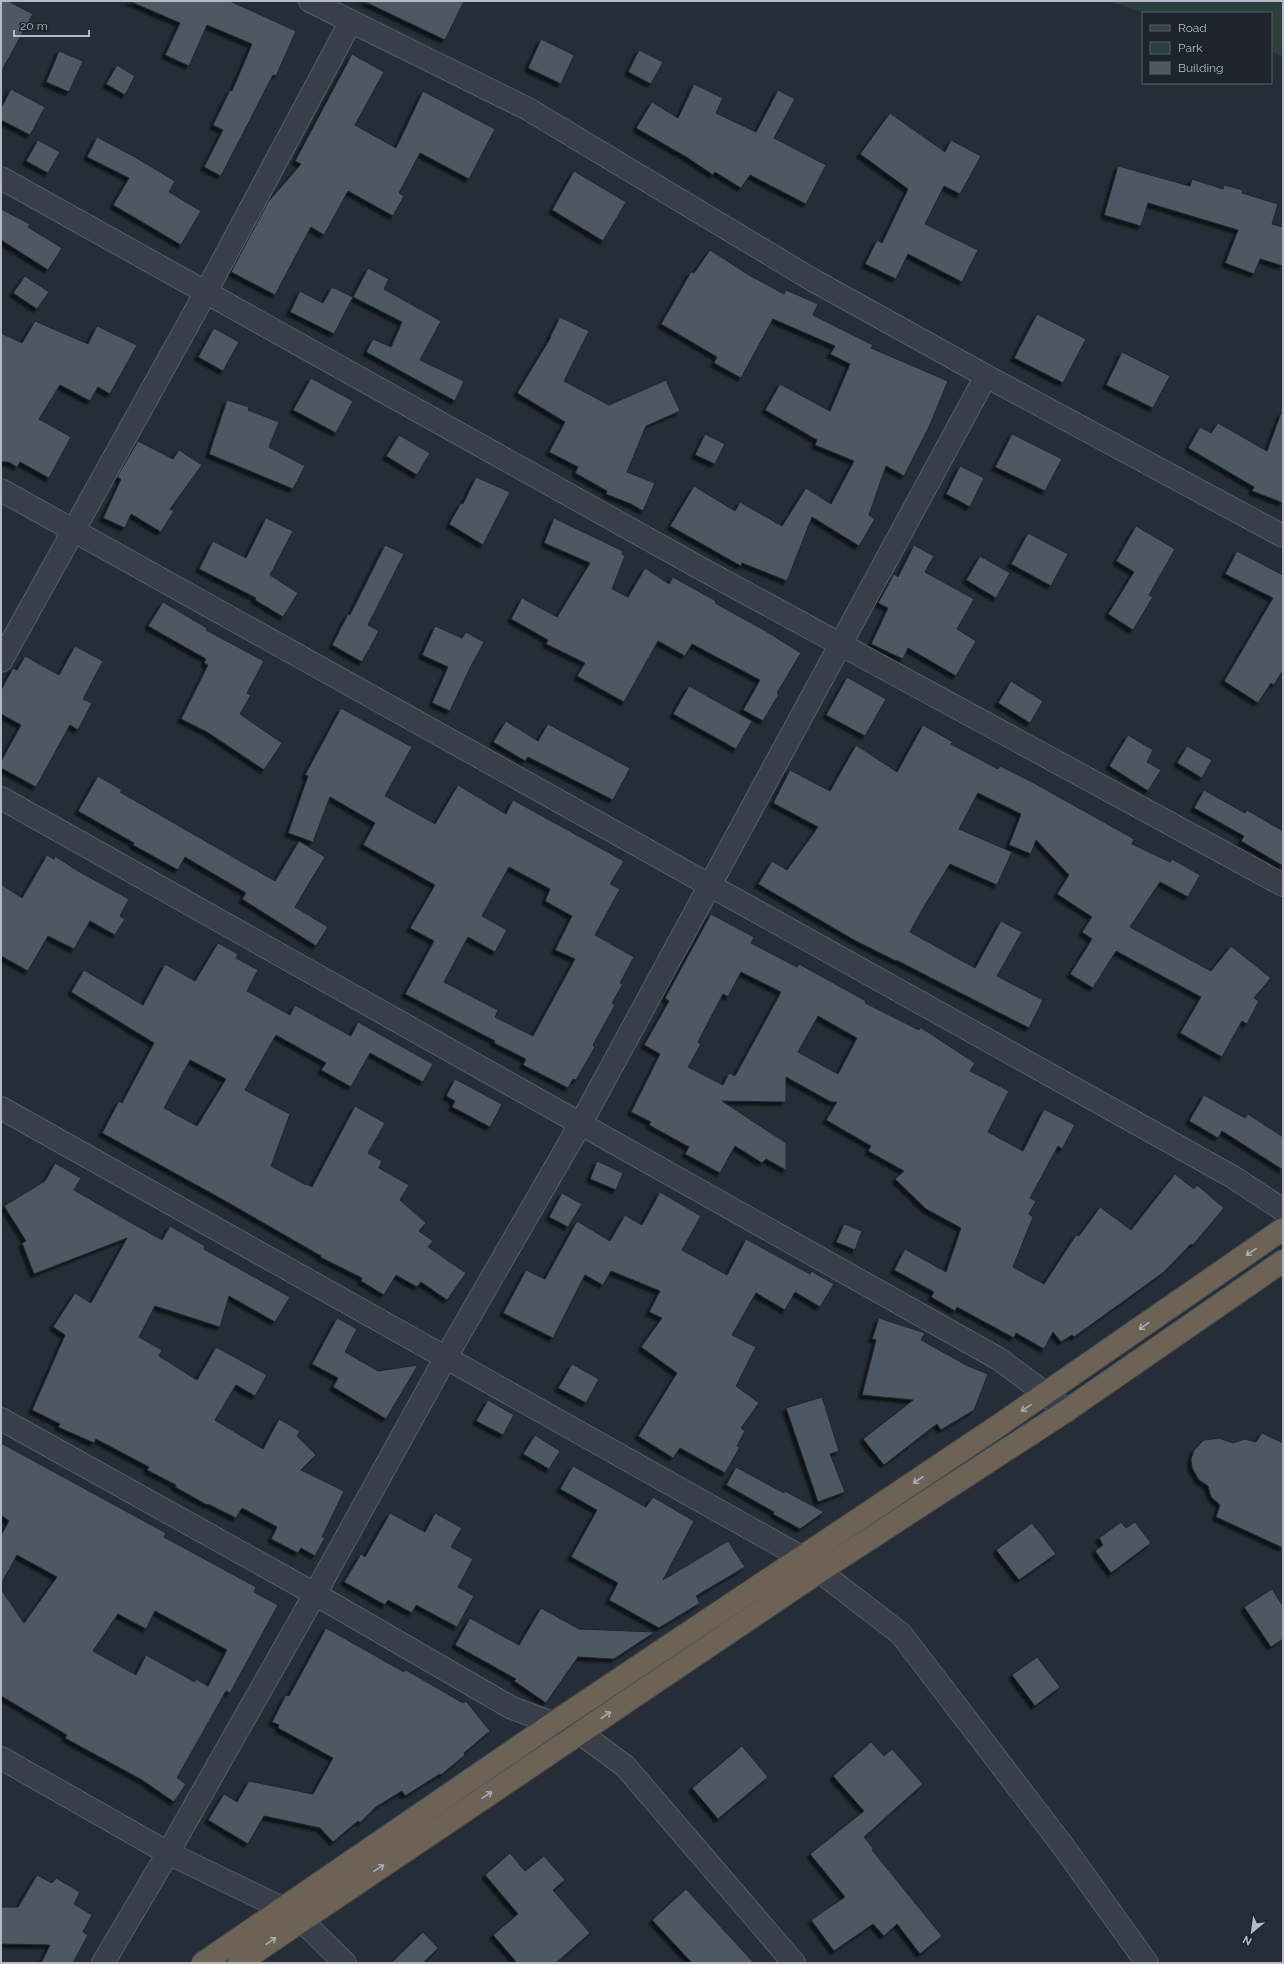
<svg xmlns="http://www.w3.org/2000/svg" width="1284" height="1964" viewBox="0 0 1284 1964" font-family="Raleway,sans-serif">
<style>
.green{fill:#2c3e3d}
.building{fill:#4d5862;stroke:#1f262f;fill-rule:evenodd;filter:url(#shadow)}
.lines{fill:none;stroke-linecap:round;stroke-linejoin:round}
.minor-casing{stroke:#565d66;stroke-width:24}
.highway-casing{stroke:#434a53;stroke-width:24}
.minor{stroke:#383f48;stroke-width:22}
.highway{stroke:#6d6256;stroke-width:22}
.oneway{stroke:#a8adb4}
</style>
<defs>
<filter id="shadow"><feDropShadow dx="-3.5" dy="3.5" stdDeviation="1" flood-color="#0009"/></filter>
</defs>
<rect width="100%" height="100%" fill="#252e37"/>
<path class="green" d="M 1108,1 L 1283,1 L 1283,56 L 1271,52 L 1271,13 L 1147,13 Z"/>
<g class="building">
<path d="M 1,1 L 8,1 L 33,14 L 1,72 Z"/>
<path d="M 129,1 L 230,1 L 296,31 L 276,76 L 273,75 L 221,176 L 204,167 L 223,130 L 213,125 L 230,90 L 232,91 L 252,44 L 207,25 L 189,66 L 165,55 L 180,23 Z"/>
<path d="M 363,1 L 464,1 L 445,40 Z"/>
<path d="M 541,39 L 574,55 L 561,84 L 528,68 Z"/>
<path d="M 639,50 L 663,62 L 651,84 L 628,72 Z"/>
<path d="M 59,51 L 83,61 L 69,92 L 46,82 Z"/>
<path d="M 352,54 L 384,72 L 355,125 L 396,148 L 423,91 L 495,129 L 469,179 L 420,153 L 399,193 L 404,196 L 393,216 L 348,191 L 324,235 L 311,227 L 275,295 L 231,272 L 268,202 L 301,164 L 295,161 Z"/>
<path d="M 117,65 L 135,76 L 125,95 L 106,84 Z"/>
<path d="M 694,84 L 723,98 L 716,113 L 756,132 L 778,90 L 795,99 L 774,138 L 826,165 L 806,204 L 750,175 L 741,188 L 715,172 L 713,175 L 688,158 L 636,128 L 652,102 L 678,118 Z"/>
<path d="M 11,89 L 45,107 L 30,135 L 1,120 L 1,108 Z"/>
<path d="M 890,113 L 945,152 L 951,140 L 981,156 L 960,194 L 944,186 L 925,224 L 978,250 L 962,282 L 908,254 L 896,279 L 865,264 L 877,240 L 882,243 L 908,189 L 860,154 Z"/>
<path d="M 97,137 L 135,157 L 175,181 L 169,192 L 201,211 L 181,245 L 113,205 L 129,178 L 87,157 Z"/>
<path d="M 38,140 L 60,152 L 48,173 L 26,161 Z"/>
<path d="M 1118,166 L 1190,186 L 1192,179 L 1223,189 L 1224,185 L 1243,190 L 1242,193 L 1278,204 L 1272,224 L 1283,227 L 1283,266 L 1260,259 L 1254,274 L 1225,263 L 1238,230 L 1148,203 L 1141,226 L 1104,215 Z"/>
<path d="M 574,171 L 626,202 L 603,241 L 552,210 Z"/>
<path d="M 1,209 L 30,224 L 28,227 L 62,248 L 48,270 L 1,240 Z"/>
<path d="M 710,250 L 749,275 L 784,294 L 786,290 L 818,304 L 813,315 L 873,345 L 871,348 L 948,381 L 929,427 L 904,476 L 886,466 L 869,515 L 875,519 L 859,546 L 812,517 L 787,581 L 742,563 L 741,566 L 670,526 L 694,486 L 735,511 L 740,502 L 782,526 L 806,488 L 831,504 L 854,461 L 815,445 L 817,440 L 765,410 L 780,384 L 830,411 L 850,364 L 830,354 L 835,346 L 773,319 L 741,378 L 714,363 L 717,357 L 661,324 L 691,272 L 694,273 Z"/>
<path d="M 368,268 L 389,279 L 384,289 L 441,321 L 420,360 L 464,381 L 455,401 L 366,352 L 373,339 L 391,347 L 402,322 L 353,297 Z"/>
<path d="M 25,276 L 49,292 L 37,309 L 13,293 Z"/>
<path d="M 332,287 L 353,297 L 334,334 L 290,312 L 300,291 L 323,303 Z"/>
<path d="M 1037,314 L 1086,339 L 1063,383 L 1014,358 Z"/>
<path d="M 560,317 L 589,331 L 564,381 L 609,405 L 666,380 L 680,411 L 646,426 L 627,472 L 655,483 L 643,511 L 631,504 L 606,494 L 607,491 L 575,473 L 578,467 L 549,452 L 565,422 L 517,393 L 551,337 L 550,337 Z"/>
<path d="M 35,321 L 88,344 L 97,326 L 137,345 L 110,394 L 98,387 L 90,401 L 60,385 L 39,419 L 71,437 L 49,478 L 20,462 L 17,467 L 8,462 L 1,462 L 1,333 L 22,343 Z"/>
<path d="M 214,328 L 239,342 L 223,371 L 198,357 Z"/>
<path d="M 1122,352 L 1170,376 L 1153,408 L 1106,385 Z"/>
<path d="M 311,378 L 353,401 L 336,433 L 293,410 Z"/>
<path d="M 227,400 L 249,407 L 248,410 L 279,422 L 269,447 L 305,466 L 293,489 L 209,454 Z"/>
<path d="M 1281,413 L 1283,413 L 1283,503 L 1252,491 L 1254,487 L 1188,448 L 1200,427 L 1211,433 L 1218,423 L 1267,451 Z"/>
<path d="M 705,434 L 725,444 L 715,464 L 695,455 Z"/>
<path d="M 1012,434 L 1062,459 L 1045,491 L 995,467 Z"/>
<path d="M 399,435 L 430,453 L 417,475 L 386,456 Z"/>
<path d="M 138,441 L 173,459 L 179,450 L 202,465 L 170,509 L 174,511 L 161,532 L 131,514 L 125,528 L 103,518 L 121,479 L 117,477 Z"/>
<path d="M 960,466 L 984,478 L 970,507 L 946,494 Z"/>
<path d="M 476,477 L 510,492 L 483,545 L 449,524 L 461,503 L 463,504 Z"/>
<path d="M 266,518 L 293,531 L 270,575 L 298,593 L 283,617 L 255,600 L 256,598 L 199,569 L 213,541 L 246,558 Z"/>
<path d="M 554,518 L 623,551 L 622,554 L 625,556 L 612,589 L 628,597 L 645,568 L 669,584 L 673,577 L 716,601 L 715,603 L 764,630 L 801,653 L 777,693 L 779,694 L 763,721 L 743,710 L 760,680 L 692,644 L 685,656 L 658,641 L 624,702 L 577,676 L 585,663 L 546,644 L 548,640 L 511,619 L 522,598 L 557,617 L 590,563 L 544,543 Z"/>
<path d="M 1136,526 L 1175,549 L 1149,595 L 1153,597 L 1133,630 L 1108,614 L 1134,572 L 1116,561 Z"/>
<path d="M 1028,533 L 1068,554 L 1051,586 L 1011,564 Z"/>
<path d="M 385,545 L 404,554 L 368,625 L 379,631 L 362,662 L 332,645 L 348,614 L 350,615 Z"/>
<path d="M 914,545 L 934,556 L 925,572 L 974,599 L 957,629 L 976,641 L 956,676 L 908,648 L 903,659 L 871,644 L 888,608 L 878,603 L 894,574 L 898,577 Z"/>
<path d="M 1237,551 L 1283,575 L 1283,670 L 1274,685 L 1271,683 L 1258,703 L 1224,681 L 1273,598 L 1225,574 Z"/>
<path d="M 980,556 L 1010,573 L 996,598 L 966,580 Z"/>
<path d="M 163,602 L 207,628 L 206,630 L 264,661 L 247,693 L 251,695 L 240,714 L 282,743 L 264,770 L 207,732 L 181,719 L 208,665 L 204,663 L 206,659 L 148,626 Z"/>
<path d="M 435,626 L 462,638 L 466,632 L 484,642 L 470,668 L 450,711 L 432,703 L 448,667 L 422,655 Z"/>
<path d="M 75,646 L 103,661 L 83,699 L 92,703 L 78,730 L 70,725 L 36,787 L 1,768 L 1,761 L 21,725 L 1,714 L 1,690 L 13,668 L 17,670 L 25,656 L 59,675 Z"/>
<path d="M 847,677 L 886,699 L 865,736 L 826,715 Z"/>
<path d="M 1011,681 L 1043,701 L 1030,723 L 998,703 Z"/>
<path d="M 689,686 L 752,721 L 736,749 L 673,714 Z"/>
<path d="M 341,708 L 412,747 L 385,796 L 435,824 L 458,785 L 506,814 L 513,800 L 624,861 L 610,884 L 620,889 L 595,935 L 634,957 L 620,983 L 623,984 L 612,1003 L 615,1005 L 593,1045 L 595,1047 L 576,1080 L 573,1079 L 568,1088 L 523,1065 L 526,1059 L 494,1043 L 495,1041 L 405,994 L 434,941 L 410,928 L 435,885 L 363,845 L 375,823 L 330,797 L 313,842 L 288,833 L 308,776 L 305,775 ZM 509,867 L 550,889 L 545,901 L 572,916 L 555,950 L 575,959 L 533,1036 L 495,1017 L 498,1010 L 444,982 L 468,937 L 495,952 L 507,930 L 482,916 Z"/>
<path d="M 506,721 L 538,741 L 548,724 L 630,768 L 613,800 L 528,757 L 525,761 L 493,742 Z"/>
<path d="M 923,725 L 953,742 L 951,744 L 998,769 L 1000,766 L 1034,783 L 1134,839 L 1132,844 L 1170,862 L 1172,859 L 1200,875 L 1188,897 L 1160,882 L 1130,927 L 1211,971 L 1231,946 L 1271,978 L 1254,998 L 1259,1001 L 1247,1024 L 1242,1021 L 1222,1057 L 1180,1033 L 1201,997 L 1116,951 L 1093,988 L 1070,974 L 1092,939 L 1082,932 L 1092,917 L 1057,894 L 1069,875 L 1036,840 L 1031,854 L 1009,845 L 1021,814 L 978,793 L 959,829 L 1012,852 L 997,885 L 950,864 L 922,910 L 910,932 L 975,968 L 1001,921 L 1022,932 L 997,976 L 1043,1000 L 1029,1028 L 896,960 L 896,961 L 854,940 L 758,884 L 772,861 L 787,870 L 818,827 L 773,803 L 790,770 L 830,791 L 856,745 L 897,772 Z"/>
<path d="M 1128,735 L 1153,750 L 1147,762 L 1161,770 L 1148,791 L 1109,766 Z"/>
<path d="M 1187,746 L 1212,760 L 1202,778 L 1177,763 Z"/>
<path d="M 98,776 L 122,790 L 120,792 L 275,881 L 299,841 L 325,857 L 295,907 L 328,927 L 316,946 L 242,899 L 246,893 L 185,857 L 178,870 L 133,845 L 134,843 L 78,811 Z"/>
<path d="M 1204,790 L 1245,813 L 1247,810 L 1283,831 L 1283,866 L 1241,841 L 1244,836 L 1194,808 Z"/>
<path d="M 47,855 L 54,859 L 55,856 L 78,871 L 129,899 L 120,916 L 125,919 L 115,935 L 90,921 L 74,949 L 48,936 L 28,971 L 1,956 L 1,884 L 22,898 Z"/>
<path d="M 711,914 L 754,937 L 751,943 L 797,967 L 799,964 L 866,1001 L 865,1003 L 919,1030 L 920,1027 L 975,1063 L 970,1071 L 1009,1091 L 988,1132 L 1023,1151 L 1044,1109 L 1075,1125 L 1062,1149 L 1058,1146 L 1030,1198 L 1036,1201 L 1029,1214 L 1033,1217 L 1013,1267 L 1044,1284 L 1076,1235 L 1079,1236 L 1100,1207 L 1131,1230 L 1175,1174 L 1194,1189 L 1197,1185 L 1224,1208 L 1193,1245 L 1191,1244 L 1164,1272 L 1074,1337 L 1072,1335 L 1061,1342 L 1053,1332 L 1044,1349 L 1016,1333 L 1014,1338 L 957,1307 L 955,1311 L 931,1297 L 934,1292 L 894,1270 L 905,1249 L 946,1272 L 961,1228 L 926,1209 L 895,1179 L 904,1171 L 868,1151 L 871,1146 L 826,1120 L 837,1102 L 831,1102 L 786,1077 L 786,1102 L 722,1101 L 786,1143 L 786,1170 L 766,1159 L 762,1163 L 735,1146 L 720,1173 L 685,1154 L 689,1147 L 649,1125 L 651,1122 L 631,1112 L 660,1054 L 644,1045 L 669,1001 L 665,998 ZM 741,972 L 781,992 L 735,1076 L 729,1073 L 723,1085 L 688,1067 L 701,1044 L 698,1042 L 723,994 L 728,997 ZM 818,1016 L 857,1038 L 838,1074 L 798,1052 Z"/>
<path d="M 218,943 L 238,954 L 236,958 L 258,970 L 247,991 L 290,1015 L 295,1005 L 351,1036 L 358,1022 L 433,1064 L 423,1082 L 370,1053 L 351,1087 L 321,1070 L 326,1063 L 276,1035 L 245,1090 L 290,1114 L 271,1166 L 306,1185 L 306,1184 L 312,1187 L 355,1106 L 385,1123 L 368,1153 L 382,1161 L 379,1168 L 409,1185 L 400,1200 L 426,1223 L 419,1231 L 433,1241 L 428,1247 L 466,1273 L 447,1300 L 421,1282 L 417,1287 L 396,1275 L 384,1295 L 361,1281 L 362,1278 L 320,1257 L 321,1256 L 220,1198 L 102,1133 L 119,1101 L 122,1103 L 154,1043 L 71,992 L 84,970 L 143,1005 L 165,964 L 195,981 ZM 190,1060 L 226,1079 L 197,1126 L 164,1108 Z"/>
<path d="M 455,1079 L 502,1104 L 490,1127 L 452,1107 L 455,1101 L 446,1096 Z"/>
<path d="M 1204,1095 L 1245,1118 L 1248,1114 L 1283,1137 L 1283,1170 L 1222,1131 L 1218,1138 L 1189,1121 Z"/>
<path d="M 597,1161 L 623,1173 L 616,1190 L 590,1179 Z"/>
<path d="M 55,1163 L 81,1178 L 74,1190 L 107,1209 L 162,1240 L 170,1226 L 205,1246 L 204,1249 L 290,1297 L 275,1322 L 229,1296 L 220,1327 L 155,1306 L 139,1337 L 162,1350 L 159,1356 L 197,1380 L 216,1347 L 267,1375 L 255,1396 L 236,1385 L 215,1420 L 263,1449 L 279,1419 L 300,1431 L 297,1436 L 316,1455 L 301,1470 L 344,1491 L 322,1537 L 325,1538 L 315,1556 L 301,1548 L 298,1553 L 271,1539 L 277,1527 L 242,1508 L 236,1518 L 208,1504 L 207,1505 L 175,1487 L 176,1485 L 147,1470 L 149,1467 L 96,1439 L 94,1443 L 58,1427 L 60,1424 L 32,1410 L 65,1335 L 53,1327 L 75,1293 L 91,1303 L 127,1238 L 34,1274 L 22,1243 L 26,1241 L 4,1206 L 45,1181 Z"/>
<path d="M 660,1192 L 701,1216 L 682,1250 L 727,1275 L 746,1239 L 810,1274 L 811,1271 L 834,1284 L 820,1307 L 795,1292 L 785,1310 L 756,1293 L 732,1335 L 756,1347 L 736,1386 L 759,1403 L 741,1428 L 745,1431 L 737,1446 L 740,1447 L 725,1473 L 680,1448 L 673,1458 L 638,1436 L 677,1373 L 641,1347 L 662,1318 L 649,1312 L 660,1291 L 611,1271 L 603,1285 L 585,1275 L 553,1338 L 503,1313 L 526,1270 L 545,1279 L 577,1221 L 610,1241 L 625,1215 L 642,1225 Z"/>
<path d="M 562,1193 L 582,1204 L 568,1227 L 549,1217 Z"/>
<path d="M 844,1224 L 862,1231 L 855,1250 L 836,1242 Z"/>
<path d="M 337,1318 L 357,1329 L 345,1352 L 378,1371 L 418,1365 L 386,1419 L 333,1387 L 338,1378 L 312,1364 Z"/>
<path d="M 879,1318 L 925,1333 L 921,1340 L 968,1366 L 988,1374 L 974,1410 L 941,1430 L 937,1424 L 884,1465 L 863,1439 L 913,1400 L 862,1395 L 876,1340 L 872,1339 Z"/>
<path d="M 572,1364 L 599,1379 L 586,1403 L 558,1388 Z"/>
<path d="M 822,1397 L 839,1451 L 830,1454 L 845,1492 L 818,1502 L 786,1408 Z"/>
<path d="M 488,1400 L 514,1415 L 503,1435 L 476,1421 Z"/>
<path d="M 1262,1433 L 1283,1443 L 1283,1548 L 1216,1517 L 1220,1505 L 1211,1497 L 1208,1486 L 1199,1480 L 1192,1468 L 1191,1459 L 1194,1450 L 1204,1440 L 1219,1438 L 1233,1443 L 1245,1439 L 1256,1442 Z"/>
<path d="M 535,1435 L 560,1451 L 549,1469 L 523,1454 Z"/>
<path d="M 1,1443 L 166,1533 L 164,1537 L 256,1587 L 254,1592 L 278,1605 L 230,1693 L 226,1691 L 177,1778 L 186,1784 L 174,1802 L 142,1780 L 65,1738 L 67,1735 L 1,1696 L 1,1589 L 24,1623 L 57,1577 L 17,1555 L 1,1584 L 1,1535 L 9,1521 L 1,1515 ZM 155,1611 L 227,1650 L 208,1686 L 196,1679 L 195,1682 L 146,1655 L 136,1675 L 93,1651 L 118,1614 L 146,1629 Z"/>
<path d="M 573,1466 L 646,1507 L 653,1497 L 694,1521 L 663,1580 L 728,1541 L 745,1567 L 696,1596 L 700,1603 L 659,1628 L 609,1600 L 618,1583 L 571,1557 L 597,1510 L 560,1489 Z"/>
<path d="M 736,1467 L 784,1493 L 785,1491 L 824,1512 L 800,1529 L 773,1514 L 774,1512 L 726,1485 Z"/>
<path d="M 390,1513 L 425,1532 L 435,1513 L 462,1528 L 451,1547 L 473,1559 L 458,1587 L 474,1596 L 457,1627 L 416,1605 L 412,1613 L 388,1600 L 385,1605 L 344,1582 L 361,1554 L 365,1557 Z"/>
<path d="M 1121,1522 L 1126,1528 L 1135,1522 L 1151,1543 L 1111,1573 L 1095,1551 L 1103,1545 L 1099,1538 Z"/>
<path d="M 1032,1523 L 1056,1554 L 1019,1580 L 996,1550 Z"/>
<path d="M 1272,1589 L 1283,1606 L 1283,1639 L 1271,1647 L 1244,1607 Z"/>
<path d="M 541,1608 L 579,1629 L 655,1632 L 614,1659 L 578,1657 L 546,1703 L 514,1681 L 516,1679 L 455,1645 L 470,1618 L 519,1645 Z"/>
<path d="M 326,1628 L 404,1672 L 406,1670 L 463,1703 L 466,1701 L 490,1731 L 464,1753 L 465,1755 L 441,1775 L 440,1774 L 405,1796 L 402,1791 L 376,1807 L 360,1823 L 358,1821 L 333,1842 L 320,1828 L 264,1816 L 248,1844 L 208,1820 L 224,1794 L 237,1802 L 249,1781 L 313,1794 L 333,1758 L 278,1728 L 279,1725 L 272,1722 L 286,1695 L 289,1696 Z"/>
<path d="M 1037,1657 L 1060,1687 L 1035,1706 L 1012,1675 Z"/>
<path d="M 871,1742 L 884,1756 L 892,1749 L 923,1784 L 864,1837 L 873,1848 L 872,1850 L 942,1936 L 920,1954 L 897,1924 L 884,1936 L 873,1924 L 834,1951 L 811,1920 L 845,1897 L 810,1854 L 864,1811 L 833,1776 Z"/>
<path d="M 742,1746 L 768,1777 L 718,1819 L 692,1788 Z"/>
<path d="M 510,1853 L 525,1871 L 544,1856 L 565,1880 L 553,1890 L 590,1933 L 556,1963 L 517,1963 L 493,1935 L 518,1914 L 485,1875 Z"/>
<path d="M 37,1875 L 52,1883 L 56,1878 L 80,1892 L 74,1904 L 92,1915 L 83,1932 L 88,1935 L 73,1963 L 41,1963 L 50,1945 L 1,1944 L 1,1907 L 18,1907 Z"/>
<path d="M 686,1889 L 754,1963 L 692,1963 L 652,1920 Z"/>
<path d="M 423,1932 L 438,1948 L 423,1963 L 391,1963 Z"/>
</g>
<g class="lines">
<defs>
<g id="minor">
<path d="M 310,1 L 528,109 L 811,279 L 986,376 L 1283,536"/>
<path d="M 1,178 L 700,568 L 1283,885"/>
<path d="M 1,490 L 1233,1177 L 1283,1210"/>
<path d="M 1,661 L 206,292 L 351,21"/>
<path d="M 1,798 L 999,1359 L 1046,1394 L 1066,1411"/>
<path d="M 1,1108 L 801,1557 L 901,1634 L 1063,1846 L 1147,1963"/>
<path d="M 1,1419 L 315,1594 L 512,1708 L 580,1733 L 625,1766 L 794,1963"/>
<path d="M 1,1758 L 168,1853 L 282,1908 L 301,1920 L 345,1963"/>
<path d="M 103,1963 L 168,1853 L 315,1594 L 446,1357 L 581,1123 L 986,376"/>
</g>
<g id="highway">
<path d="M 203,1963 L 552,1724 L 1001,1424 L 1283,1229"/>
<path d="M 239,1963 L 820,1571 L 1066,1411 L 1283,1261"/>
</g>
</defs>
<use href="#minor" class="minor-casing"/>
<use href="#highway" class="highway-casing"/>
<use href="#minor" class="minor"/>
<use href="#highway" class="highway"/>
</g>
<defs><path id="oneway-shaft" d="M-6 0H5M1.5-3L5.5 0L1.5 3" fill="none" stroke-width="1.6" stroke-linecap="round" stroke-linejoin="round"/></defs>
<g class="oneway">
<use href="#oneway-shaft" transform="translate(1251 1252) rotate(145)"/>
<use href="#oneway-shaft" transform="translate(1144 1326) rotate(145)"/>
<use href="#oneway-shaft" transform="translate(1026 1408) rotate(146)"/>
<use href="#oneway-shaft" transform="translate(918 1480) rotate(147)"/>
<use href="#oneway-shaft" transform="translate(606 1715) rotate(-34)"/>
<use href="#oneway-shaft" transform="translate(487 1795) rotate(-34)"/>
<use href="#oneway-shaft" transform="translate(379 1868) rotate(-34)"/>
<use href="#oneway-shaft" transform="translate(271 1941) rotate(-35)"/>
</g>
<rect width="1284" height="1964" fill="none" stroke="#b3bac4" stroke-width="4"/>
<rect x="1142" y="12" width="130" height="72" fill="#1d242c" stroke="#596069"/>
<rect x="1150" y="25" width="20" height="6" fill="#383f48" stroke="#596069"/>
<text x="1178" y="32" font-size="12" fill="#b3bac4">Road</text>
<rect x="1150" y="42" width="20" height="12" fill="#2c3e3d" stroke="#596069"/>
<text x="1178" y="52" font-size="12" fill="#b3bac4">Park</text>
<rect x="1150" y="62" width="20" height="12" fill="#4d5862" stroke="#596069"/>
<text x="1178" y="72" font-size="12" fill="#b3bac4">Building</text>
<g transform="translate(1252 1932) rotate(209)" stroke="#1d242c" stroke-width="3" paint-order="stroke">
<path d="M0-3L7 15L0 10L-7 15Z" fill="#b3bac4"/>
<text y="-6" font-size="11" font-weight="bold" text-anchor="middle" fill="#b3bac4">N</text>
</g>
<path d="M14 30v6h75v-6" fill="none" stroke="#b3bac4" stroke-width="2"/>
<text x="20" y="30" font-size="12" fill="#b3bac4" stroke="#1d242c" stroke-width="3" paint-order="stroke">20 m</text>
</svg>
